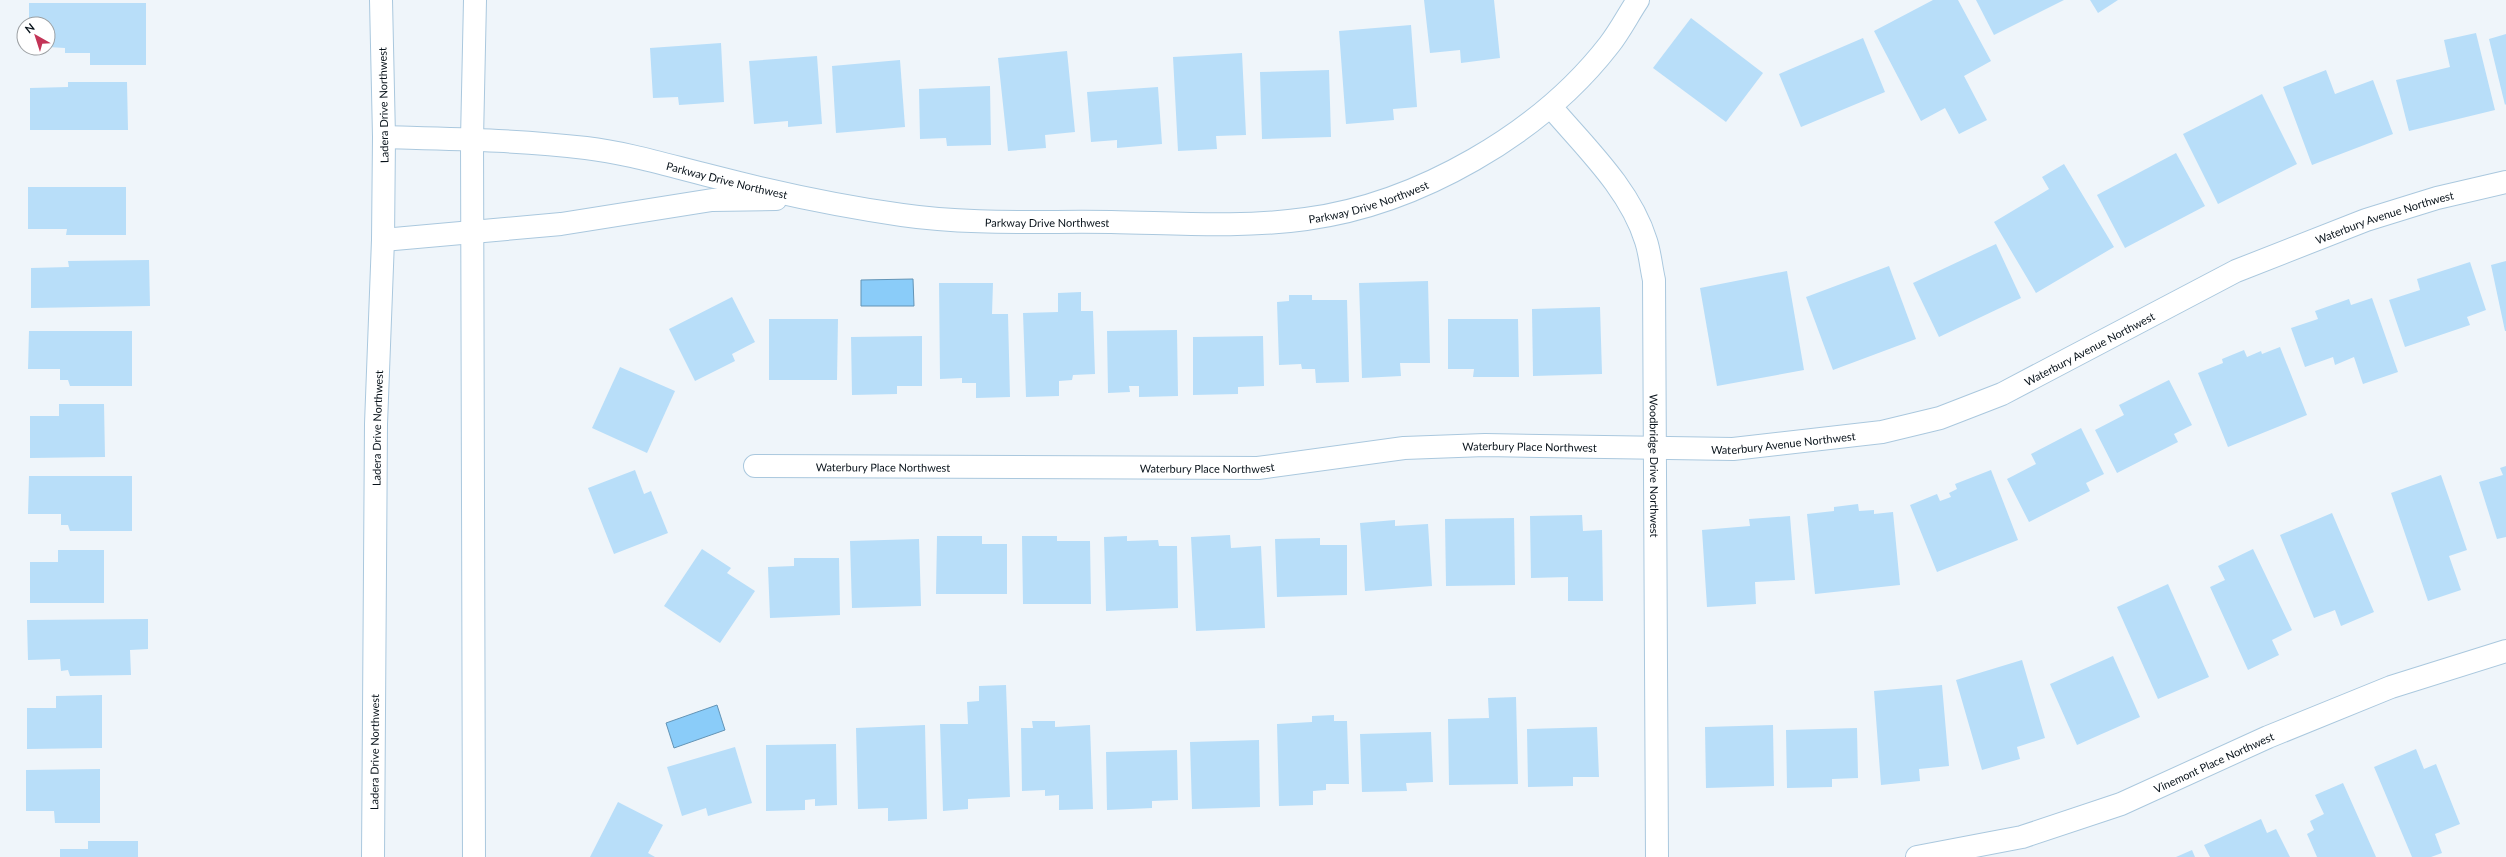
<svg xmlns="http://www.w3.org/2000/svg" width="2506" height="857" viewBox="0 0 2506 857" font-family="Lato,sans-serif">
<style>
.water{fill:#8accf9;stroke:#6394b6}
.building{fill:#b8def9}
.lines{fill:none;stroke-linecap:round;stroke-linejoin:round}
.minor-casing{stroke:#aac8de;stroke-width:24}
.tertiary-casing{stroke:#aac8de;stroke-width:24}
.secondary-casing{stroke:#aac8de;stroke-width:24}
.minor{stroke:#fff;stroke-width:22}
.tertiary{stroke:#fff;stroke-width:22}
.secondary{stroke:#fff;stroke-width:22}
.labels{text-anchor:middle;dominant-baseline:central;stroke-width:3.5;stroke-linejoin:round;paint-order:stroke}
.street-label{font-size:11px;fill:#071119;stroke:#fff}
</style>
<rect width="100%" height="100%" fill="#eff5fa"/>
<g class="water">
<path d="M 913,279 L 914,306 L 861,306 L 861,280 Z"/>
<path d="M 717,705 L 725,730 L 674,748 L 666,723 Z"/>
</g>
<g class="building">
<path d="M 1424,0 L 1494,0 L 1500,58 L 1461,63 L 1460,50 L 1430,53 Z"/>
<path d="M 1933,0 L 1958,0 L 1991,61 L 1964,76 L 1987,120 L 1959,134 L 1945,108 L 1921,121 L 1874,31 Z"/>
<path d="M 1976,0 L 2064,0 L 1994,35 Z"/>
<path d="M 2090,0 L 2118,0 L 2098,13 Z"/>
<path d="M 29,3 L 146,3 L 146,65 L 90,65 L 90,53 L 65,53 L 65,48 L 48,47 L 48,24 L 29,24 Z"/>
<path d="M 1691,18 L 1763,73 L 1726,122 L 1653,68 Z"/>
<path d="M 1411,25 L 1417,107 L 1393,109 L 1394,120 L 1346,124 L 1339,31 Z"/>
<path d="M 2476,33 L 2495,110 L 2409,131 L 2396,80 L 2450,67 L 2444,40 Z"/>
<path d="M 2506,34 L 2506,104 L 2505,105 L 2489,39 Z"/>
<path d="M 1863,38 L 1885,92 L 1801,127 L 1779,74 Z"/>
<path d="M 721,43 L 724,102 L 679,105 L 678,97 L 653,98 L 650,48 Z"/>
<path d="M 1067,51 L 1075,132 L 1045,135 L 1046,148 L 1008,151 L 998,58 Z"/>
<path d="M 1242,53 L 1246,135 L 1216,136 L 1217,149 L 1178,151 L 1173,57 Z"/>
<path d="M 817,56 L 822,124 L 788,127 L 788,121 L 754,124 L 749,61 Z"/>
<path d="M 900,60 L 905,127 L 836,133 L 832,66 Z"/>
<path d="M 1329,70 L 1331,137 L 1262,139 L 1260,72 Z"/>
<path d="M 2326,70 L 2335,94 L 2373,80 L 2393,134 L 2312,165 L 2283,87 Z"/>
<path d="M 68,82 L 127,82 L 128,130 L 30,130 L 30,88 L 68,87 Z"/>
<path d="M 990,86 L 991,145 L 947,146 L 946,138 L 920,139 L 919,89 Z"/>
<path d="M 1158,87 L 1162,144 L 1117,148 L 1117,140 L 1091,142 L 1087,92 Z"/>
<path d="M 2262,94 L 2297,164 L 2218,204 L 2183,134 Z"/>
<path d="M 2176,153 L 2205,206 L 2125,248 L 2097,195 Z"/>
<path d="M 2064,164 L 2114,247 L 2036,293 L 1994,222 L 2049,189 L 2042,177 Z"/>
<path d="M 28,187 L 126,187 L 126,235 L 66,235 L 67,229 L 28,229 Z"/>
<path d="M 1996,244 L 2021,298 L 1939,337 L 1913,283 Z"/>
<path d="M 149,260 L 150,306 L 31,308 L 31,268 L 69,267 L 68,261 Z"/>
<path d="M 2506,261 L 2506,331 L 2505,331 L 2491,265 Z"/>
<path d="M 2470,262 L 2486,310 L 2467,317 L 2470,325 L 2405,347 L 2389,300 L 2420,290 L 2417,279 Z"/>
<path d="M 1889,266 L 1916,339 L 1833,370 L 1806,297 Z"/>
<path d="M 1787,271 L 1804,370 L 1717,386 L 1700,288 Z"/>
<path d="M 1428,281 L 1430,363 L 1400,363 L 1401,376 L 1362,378 L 1359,283 Z"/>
<path d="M 939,283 L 993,283 L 992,314 L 1008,314 L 1010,397 L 976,398 L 976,383 L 962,383 L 962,378 L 940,379 Z"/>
<path d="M 1081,292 L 1081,311 L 1093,311 L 1095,374 L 1073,375 L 1072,380 L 1059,381 L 1059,396 L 1026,397 L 1023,313 L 1058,312 L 1058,293 Z"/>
<path d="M 1289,295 L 1312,295 L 1312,300 L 1347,300 L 1349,382 L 1316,383 L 1315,369 L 1302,369 L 1301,364 L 1279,365 L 1277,302 L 1289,301 Z"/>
<path d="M 732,297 L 755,342 L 732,354 L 735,361 L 695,381 L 669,329 Z"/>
<path d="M 2372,298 L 2398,372 L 2363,384 L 2354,357 L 2335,365 L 2333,357 L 2305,367 L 2291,328 L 2318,319 L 2315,311 L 2349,299 L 2351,305 Z"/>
<path d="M 1600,307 L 1602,374 L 1533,376 L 1532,309 Z"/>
<path d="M 769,319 L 838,319 L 837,380 L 769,380 Z"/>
<path d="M 1448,319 L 1518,319 L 1519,377 L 1473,377 L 1474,369 L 1448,369 Z"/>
<path d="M 1177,330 L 1178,396 L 1139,397 L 1139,386 L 1129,386 L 1130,392 L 1108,393 L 1107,331 Z"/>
<path d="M 29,331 L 132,331 L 132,386 L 70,386 L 68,380 L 60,380 L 60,369 L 28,369 Z"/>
<path d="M 922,336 L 922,386 L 897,386 L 897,394 L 852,395 L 851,337 Z"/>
<path d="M 1263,336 L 1264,386 L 1238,387 L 1238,394 L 1193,395 L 1193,337 Z"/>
<path d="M 2280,347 L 2307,415 L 2228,447 L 2198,373 L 2223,363 L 2222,359 L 2244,350 L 2247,357 L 2261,351 L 2262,354 Z"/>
<path d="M 620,367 L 675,391 L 647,453 L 592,428 Z"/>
<path d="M 2169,380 L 2192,425 L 2174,434 L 2178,442 L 2117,473 L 2095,430 L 2124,415 L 2119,405 Z"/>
<path d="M 59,404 L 104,404 L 105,457 L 30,458 L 30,416 L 59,416 Z"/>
<path d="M 2081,428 L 2104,474 L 2086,483 L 2090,491 L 2029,522 L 2007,479 L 2036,464 L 2031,454 Z"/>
<path d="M 2506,466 L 2506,537 L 2497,539 L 2479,482 L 2503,475 L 2500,468 Z"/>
<path d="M 635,470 L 644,494 L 651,491 L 668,533 L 614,554 L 588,488 Z"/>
<path d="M 1991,470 L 2018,540 L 1937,572 L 1910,505 L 1937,494 L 1940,501 L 1951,497 L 1949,493 L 1957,489 L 1955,484 Z"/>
<path d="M 2441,475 L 2467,550 L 2449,556 L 2461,590 L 2428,601 L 2391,493 Z"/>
<path d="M 29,476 L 132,476 L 132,531 L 70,531 L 68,525 L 61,525 L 61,514 L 28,514 Z"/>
<path d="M 1858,504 L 1859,511 L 1874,510 L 1874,514 L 1893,512 L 1900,585 L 1815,594 L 1807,514 L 1834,511 L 1834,507 Z"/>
<path d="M 2332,513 L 2374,612 L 2341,626 L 2335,610 L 2314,618 L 2280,535 Z"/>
<path d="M 1582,515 L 1583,531 L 1602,530 L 1603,601 L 1568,601 L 1568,577 L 1531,578 L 1530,516 Z"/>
<path d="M 1790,516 L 1795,580 L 1755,582 L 1756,604 L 1707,607 L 1702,530 L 1750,526 L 1749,519 Z"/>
<path d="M 1514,518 L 1515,585 L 1446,586 L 1445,519 Z"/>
<path d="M 1395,520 L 1395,526 L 1428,524 L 1432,586 L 1365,591 L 1360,523 Z"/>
<path d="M 1230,535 L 1231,548 L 1261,546 L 1265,628 L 1196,631 L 1191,537 Z"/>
<path d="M 937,536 L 982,536 L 982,544 L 1007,544 L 1007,594 L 936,594 Z"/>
<path d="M 1022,536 L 1057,536 L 1057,541 L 1090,541 L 1091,604 L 1023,604 Z"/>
<path d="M 1127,536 L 1127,541 L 1158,540 L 1159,546 L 1177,546 L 1178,608 L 1106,611 L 1104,537 Z"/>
<path d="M 1320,538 L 1320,545 L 1347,545 L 1347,595 L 1277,597 L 1275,539 Z"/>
<path d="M 919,539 L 921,606 L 852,608 L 850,541 Z"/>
<path d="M 702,549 L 731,568 L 727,573 L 755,591 L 720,643 L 664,606 Z"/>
<path d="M 2253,549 L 2292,630 L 2272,640 L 2279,655 L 2248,670 L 2210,587 L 2225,580 L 2218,566 Z"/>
<path d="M 58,550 L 104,550 L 104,603 L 30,603 L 30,562 L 58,562 Z"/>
<path d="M 794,558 L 839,558 L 840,615 L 770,618 L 768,567 L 794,566 Z"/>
<path d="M 2168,584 L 2209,677 L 2158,699 L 2117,607 Z"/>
<path d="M 148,619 L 148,649 L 130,650 L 131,675 L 70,676 L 68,670 L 61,671 L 60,659 L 28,660 L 27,620 Z"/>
<path d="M 2113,656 L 2140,717 L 2077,745 L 2050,684 Z"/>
<path d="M 2022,660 L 2045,738 L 2017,747 L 2020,759 L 1982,770 L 1956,680 Z"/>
<path d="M 1006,685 L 1010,797 L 968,799 L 968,809 L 943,811 L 940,724 L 968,724 L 967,702 L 979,701 L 979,686 Z"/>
<path d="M 1942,685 L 1949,766 L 1919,769 L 1920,781 L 1881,785 L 1874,691 Z"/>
<path d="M 102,695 L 102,748 L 27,749 L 27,708 L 56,708 L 56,696 Z"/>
<path d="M 1516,697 L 1518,784 L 1449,785 L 1448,719 L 1489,718 L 1488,698 Z"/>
<path d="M 1334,715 L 1334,721 L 1347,721 L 1349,784 L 1326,784 L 1326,790 L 1313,791 L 1313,805 L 1279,806 L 1277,724 L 1312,722 L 1312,716 Z"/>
<path d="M 1032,721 L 1055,721 L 1055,727 L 1090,725 L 1093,809 L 1059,810 L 1059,795 L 1045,796 L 1045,790 L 1022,791 L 1021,728 L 1033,728 Z"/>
<path d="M 925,725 L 927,819 L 888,821 L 888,808 L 858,809 L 856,728 Z"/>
<path d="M 1773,725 L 1774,786 L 1706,788 L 1705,727 Z"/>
<path d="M 1597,727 L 1599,777 L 1573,777 L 1573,786 L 1528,787 L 1527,729 Z"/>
<path d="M 1857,728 L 1858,778 L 1832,779 L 1832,787 L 1787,788 L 1786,730 Z"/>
<path d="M 1431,732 L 1433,782 L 1406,783 L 1407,791 L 1362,792 L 1360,734 Z"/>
<path d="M 1259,740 L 1260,807 L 1192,809 L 1190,742 Z"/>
<path d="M 836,744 L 837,805 L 815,806 L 815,799 L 805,800 L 805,810 L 766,811 L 766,745 Z"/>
<path d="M 735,747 L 752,803 L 708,816 L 706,808 L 682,816 L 667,767 Z"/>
<path d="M 2416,749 L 2424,769 L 2436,764 L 2460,824 L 2435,834 L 2442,853 L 2431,857 L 2412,857 L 2374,767 Z"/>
<path d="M 1177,750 L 1178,800 L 1152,801 L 1152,808 L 1107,810 L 1106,752 Z"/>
<path d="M 100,769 L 100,823 L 55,823 L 54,811 L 26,811 L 26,770 Z"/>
<path d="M 2343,783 L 2376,857 L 2317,857 L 2307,834 L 2314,830 L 2310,821 L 2324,814 L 2315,795 Z"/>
<path d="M 618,802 L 663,825 L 648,853 L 655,857 L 590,857 Z"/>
<path d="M 2261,819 L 2267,833 L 2276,829 L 2290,857 L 2210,857 L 2204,845 Z"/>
<path d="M 88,841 L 138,841 L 138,857 L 60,857 L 60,849 L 88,849 Z"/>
<path d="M 2192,850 L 2195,857 L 2176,857 Z"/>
</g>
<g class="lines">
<defs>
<g id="minor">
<path id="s1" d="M 1551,107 C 1585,147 1630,189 1646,241 C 1650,253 1651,267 1654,280 L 1657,857"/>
<path id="s2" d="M 755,466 L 1258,468 L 1404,448 L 1485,445 L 1733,449 L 1882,432 L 1940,418 L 2002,394 L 2236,271 L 2366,220 L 2437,198 L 2506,182"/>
<path id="s3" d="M 1917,857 L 2022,837 L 2121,804 L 2268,737 L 2391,687 L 2506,651"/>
</g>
<g id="tertiary">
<path id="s4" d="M 384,137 C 451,139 519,140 586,148 C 628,153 670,166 711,176 C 773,192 838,206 902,215 C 971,225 1042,221 1111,222 C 1175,223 1242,228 1306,219 C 1418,204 1540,134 1609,45 C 1620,31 1628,15 1638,0"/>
<path d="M 383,240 L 561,224 L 712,200 L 776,199"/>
</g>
<g id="secondary">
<path id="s5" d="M 373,857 L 376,424 L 383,240 L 384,137 L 381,0"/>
<path d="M 474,857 L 472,139 L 475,0"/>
</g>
</defs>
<use href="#minor" class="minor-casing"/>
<use href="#tertiary" class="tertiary-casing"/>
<use href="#secondary" class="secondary-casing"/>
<use href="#minor" class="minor"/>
<use href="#tertiary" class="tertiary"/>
<use href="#secondary" class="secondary"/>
</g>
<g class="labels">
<g class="street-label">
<text transform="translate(383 105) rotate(-91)">Ladera Drive Northwest</text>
<text stroke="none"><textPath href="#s4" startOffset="347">Parkway Drive Northwest</textPath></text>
<text stroke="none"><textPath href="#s4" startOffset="995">Parkway Drive Northwest</textPath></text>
<text stroke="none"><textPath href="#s2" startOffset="1678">Waterbury Avenue Northwest</textPath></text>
<text stroke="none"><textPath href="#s4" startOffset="671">Parkway Drive Northwest</textPath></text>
<text stroke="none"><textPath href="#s2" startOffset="1354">Waterbury Avenue Northwest</textPath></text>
<text stroke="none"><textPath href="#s5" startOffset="429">Ladera Drive Northwest</textPath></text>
<text stroke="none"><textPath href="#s2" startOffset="1030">Waterbury Avenue Northwest</textPath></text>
<text stroke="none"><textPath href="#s2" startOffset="776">Waterbury Place Northwest</textPath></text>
<text stroke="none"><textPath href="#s2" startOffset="452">Waterbury Place Northwest</textPath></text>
<text stroke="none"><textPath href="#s1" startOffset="391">Woodbridge Drive Northwest</textPath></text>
<text stroke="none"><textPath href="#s2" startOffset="128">Waterbury Place Northwest</textPath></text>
<text stroke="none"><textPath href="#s5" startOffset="105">Ladera Drive Northwest</textPath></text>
<text stroke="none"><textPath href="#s3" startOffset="313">Vinemont Place Northwest</textPath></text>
</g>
</g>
<g transform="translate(36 36) rotate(321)"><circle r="19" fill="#ffffff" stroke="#9ca0a3"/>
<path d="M0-3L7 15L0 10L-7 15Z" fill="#c33457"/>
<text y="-6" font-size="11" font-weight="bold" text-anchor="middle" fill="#071119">N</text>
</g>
</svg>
